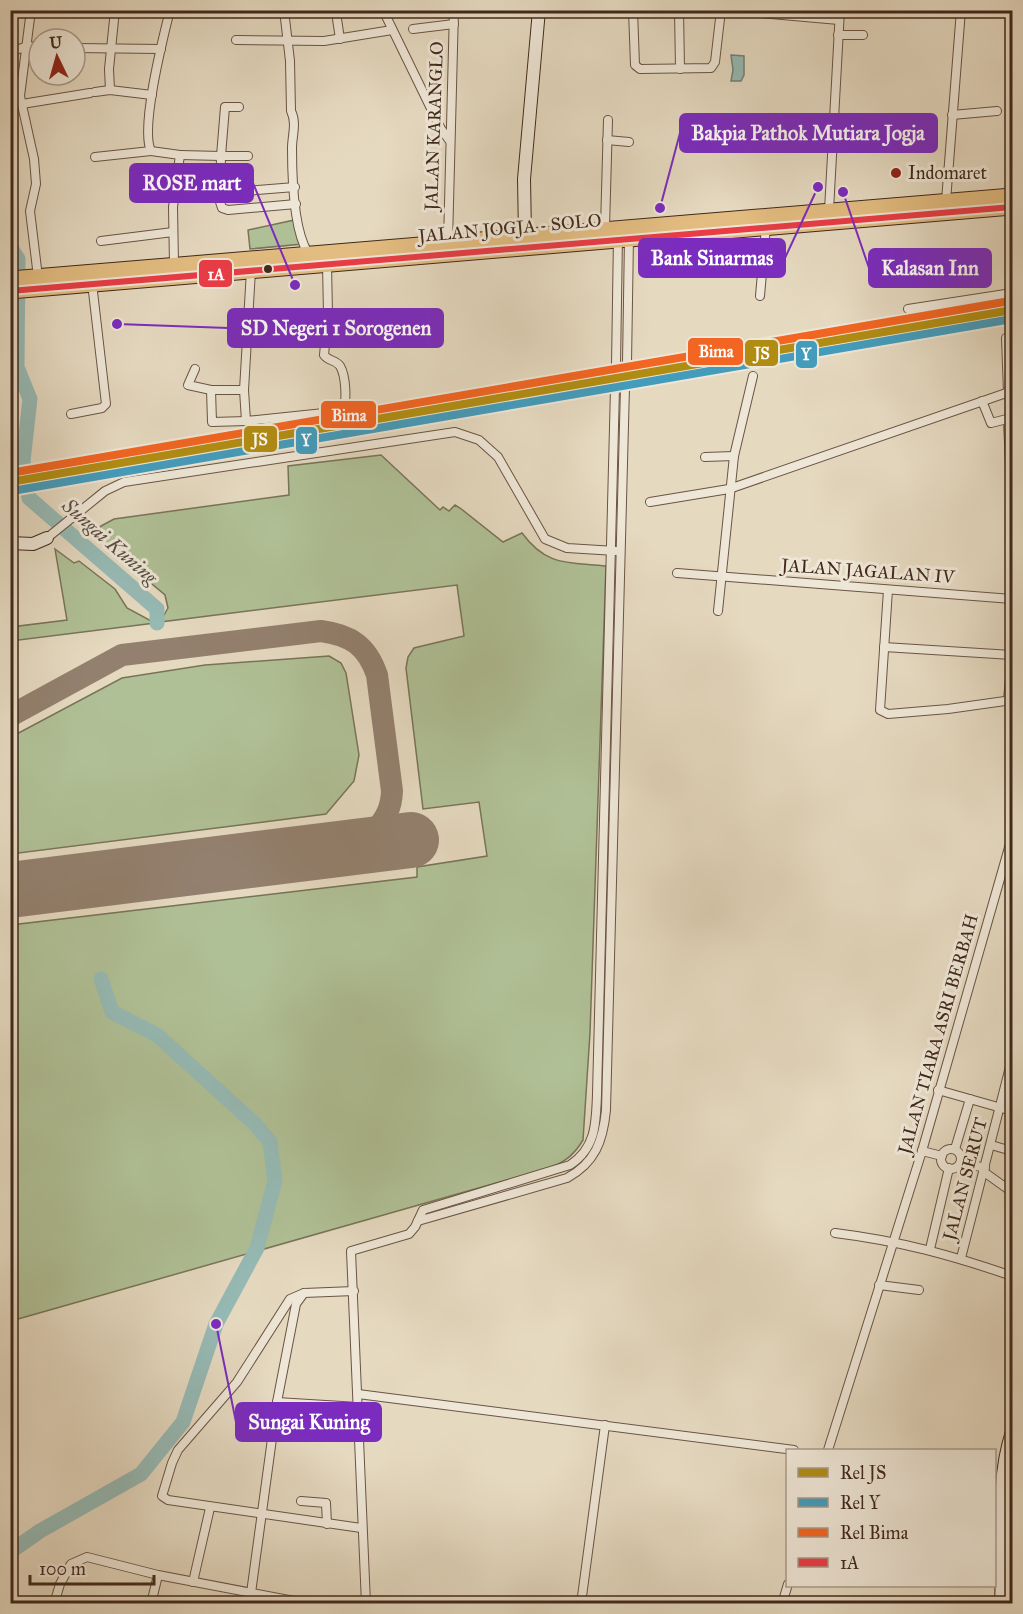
<svg xmlns="http://www.w3.org/2000/svg" width="1023" height="1614" viewBox="0 0 1023 1614" font-family="'IM FELL Great Primer',serif">
<style>
.green{fill:#b0c096;stroke:#787458;stroke-width:1.5}
.water{fill:#96bab5;stroke:#748077;stroke-width:1.5}
.lines{fill:none;stroke-linecap:round;stroke-linejoin:round}
.river{stroke:#96bab5;stroke-width:15}
.taxiway{stroke:#93806e;stroke-width:22}
.runway{stroke:#93806e;stroke-width:56}
.street-tunnel{stroke:#c4b69f;stroke-width:8;stroke-dasharray:8 4;stroke-linecap:butt}
.street-casing{stroke:#6a5444;stroke-width:10}
.secondary-casing{stroke:#41281b;stroke-width:14}
.highway-casing{stroke:#41281b;stroke-width:17}
.street{stroke:#eee6d6;stroke-width:8}
.secondary{stroke:#eee6d6;stroke-width:12}
.highway{stroke:#e2bc80;stroke-width:15}
.bus-1-casing{stroke:#eee6d6;stroke-width:10}
.bus-1{stroke:#e93c46;stroke-width:6}
.rail-1-casing{stroke:#eee6d6;stroke-width:12}
.rail-2-casing{stroke:#eee6d6;stroke-width:12}
.rail-3-casing{stroke:#eee6d6;stroke-width:12}
.rail-1{stroke:#b18c13;stroke-width:8}
.rail-2{stroke:#439cbc;stroke-width:8}
.rail-3{stroke:#f26522;stroke-width:8}
.poi-dot{fill:#8f2418;stroke:#eee6d6;stroke-width:2}
.bus-dot{fill:#41281b;stroke:#eee6d6;stroke-width:2}
.labels{text-anchor:middle;dominant-baseline:central;stroke-width:6;stroke-linejoin:round;paint-order:stroke}
.street-label{font-size:18px;fill:#41281b;stroke:#eee6d6}
.poi-label{font-size:18px;fill:#41281b;stroke:#eee6d6;text-anchor:start}
.water-label{font-size:20px;font-style:italic;fill:#564c42;stroke:#eee6d6}
.leader{fill:none;stroke:#7b2cbf;stroke-width:2}
.callout-dot{fill:#7b2cbf;stroke:#eee6d6;stroke-width:2}
.callout{fill:#7b2cbf;stroke:#7b2cbf;stroke-width:2}
.callout-label{font-size:20px;text-anchor:middle;font-weight:bold;fill:#fff}
.line-badge{stroke:#eee6d6;stroke-width:2}
.badge-label{font-size:16px;text-anchor:middle;font-weight:bold;fill:#fff}
</style>
<rect width="100%" height="100%" fill="#e5d9c0"/>
<filter id="stains"><feTurbulence type="fractalNoise" baseFrequency=".00333" numOctaves="4"/><feColorMatrix values="0 0 0 0 .2 0 0 0 0 .09 0 0 0 0 .02 0 0 0 .5 -.17"/></filter>
<radialGradient id="worn" r=".72"><stop offset=".6" stop-color="#630" stop-opacity="0"/><stop offset="1" stop-color="#630" stop-opacity=".3"/></radialGradient>
<g class="green">
<path d="M 299,219 L 303,244 L 250,249 L 248,230 Z"/>
<path d="M 381,455 L 440,510 L 443,507 L 449,511 L 455,505 L 460,508 L 503,542 L 522,533 C 547,567 568,562 606,566 L 590,1033 L 583,1140 C 574,1155 565,1162 549,1168 L 11,1321 L 11,925 L 417,877 L 417,867 L 487,856 L 479,802 L 423,809 L 406,668 L 408,657 L 414,648 L 464,636 L 457,585 L 160,622 L 168,608 L 165,595 L 90,532 L 114,519 L 289,495 L 288,466 Z"/>
<path d="M 55,549 L 74,563 L 79,561 L 115,589 L 127,608 L 155,623 L 11,641 L 11,627 L 67,620 Z"/>
<path d="M 329,656 L 341,663 L 346,673 L 359,755 L 354,781 L 326,814 L 11,854 L 11,737 L 122,678 L 205,665 Z"/>
</g>
<path class="water" d="M 731,55 L 744,56 L 744,75 L 741,81 L 731,81 L 733,70 Z"/>
<g class="lines">
<g class="river">
<path d="M 10,247 L 18,259 L 17,367 L 30,399 L 23,461 L 29,498 L 157,609 L 157,623"/>
<path d="M 10,1552 L 40,1531 L 141,1474 L 183,1422 L 216,1324 L 257,1248 L 275,1181 L 270,1142 L 255,1124 L 157,1035 L 112,1012 L 101,979"/>
</g>
<path class="taxiway" d="M 10,716 L 122,655 L 321,631 C 351,635 367,646 377,675 L 392,791 C 391,824 366,842 336,849"/>
<path class="runway" d="M 10,890 L 411,840"/>
<g class="street-tunnel">
<path d="M 625,387 L 627,363"/>
<path d="M 615,388 L 616,365"/>
</g>
<defs>
<g id="street">
<path d="M 31,10 L 20,96 L 34,159 L 36,184 L 30,211 L 38,277"/>
<path d="M 170,10 C 163,38 140,128 151,151 L 180,155 L 173,207 L 174,264"/>
<path d="M 284,10 L 290,61 L 291,111 C 297,123 292,136 292,148 C 292,177 293,229 308,253"/>
<path d="M 383,10 L 441,129 L 450,141"/>
<path d="M 633,10 L 635,65 L 640,69 L 711,68 L 715,62 L 721,10"/>
<path d="M 679,10 L 680,69"/>
<path d="M 727,10 L 839,20"/>
<path d="M 823,10 L 840,12"/>
<path d="M 337,19 L 340,39"/>
<path d="M 413,29 L 454,24"/>
<path d="M 838,35 L 863,35"/>
<path d="M 236,40 L 324,41 L 392,30"/>
<path d="M 75,48 L 161,49"/>
<path d="M 10,52 L 28,46 L 39,47"/>
<path d="M 110,90 L 109,69 L 115,10"/>
<path d="M 95,92 L 110,90 L 152,95"/>
<path d="M 22,104 L 90,93"/>
<path d="M 952,115 L 997,111"/>
<path d="M 607,140 L 629,142"/>
<path d="M 180,155 L 221,156 L 225,107 L 239,107"/>
<path d="M 248,156 L 221,156 L 220,202 L 222,208 L 228,210 L 296,204"/>
<path d="M 95,157 L 151,151"/>
<path d="M 220,193 L 295,187"/>
<path d="M 946,201 L 961,10"/>
<path d="M 829,210 L 840,10"/>
<path d="M 605,228 L 608,120"/>
<path d="M 101,241 L 173,232"/>
<path d="M 448,242 L 454,10"/>
<path d="M 251,270 L 244,390 L 246,421 L 343,411 C 347,401 346,376 340,366 C 336,360 328,361 324,355 L 328,314 L 327,264"/>
<path d="M 760,296 L 766,227"/>
<path d="M 908,309 L 1012,293"/>
<path d="M 1006,338 L 1008,392"/>
<path d="M 627,363 L 629,238"/>
<path d="M 616,365 L 618,236"/>
<path d="M 195,369 L 188,385 L 211,390 L 212,422 L 246,421"/>
<path d="M 211,390 L 244,390"/>
<path d="M 982,401 L 991,423 L 1011,418"/>
<path d="M 71,414 L 102,408 L 106,404 L 92,283"/>
<path d="M 1008,420 L 1012,515"/>
<path d="M 705,457 L 734,456"/>
<path d="M 650,502 L 729,489 L 1012,391"/>
<path d="M 47,538 L 105,491 L 124,482 L 455,432 L 479,440 L 498,457 L 545,539 L 567,548 L 616,551"/>
<path d="M 677,573 L 1012,599"/>
<path d="M 888,590 L 880,710 L 888,714 L 948,709 L 1012,700"/>
<path d="M 718,611 L 734,456 L 753,376"/>
<path d="M 884,647 L 1012,655"/>
<path d="M 1008,700 L 1012,657"/>
<path d="M 938,1090 L 1012,1111"/>
<path d="M 991,1145 L 1012,1151"/>
<path d="M 955,1149 L 970,1099"/>
<circle cx="951" cy="1159" r="10"/>
<path d="M 922,1151 L 942,1156"/>
<path d="M 961,1162 L 985,1168"/>
<path d="M 984,1172 L 1012,1192"/>
<path d="M 418,1221 L 567,1178 C 595,1163 603,1141 606,1110 L 625,387"/>
<path d="M 835,1233 C 900,1241 951,1255 1012,1276"/>
<path d="M 930,1249 L 949,1168"/>
<path d="M 961,1258 L 1012,1059"/>
<path d="M 879,1285 L 919,1290"/>
<path d="M 304,1293 L 290,1299 L 237,1382 L 178,1450 L 172,1463 L 162,1496 L 168,1500 L 361,1528"/>
<path d="M 358,1394 L 794,1450"/>
<path d="M 277,1402 L 358,1407"/>
<path d="M 828,1450 L 922,1151 L 1012,837"/>
<path d="M 1003,1479 L 1012,1479"/>
<path d="M 301,1501 L 326,1503 L 327,1524"/>
<path d="M 1002,1554 L 1012,1554"/>
<path d="M 193,1582 L 210,1508"/>
<path d="M 251,1593 L 277,1402 L 296,1304 L 304,1293 L 354,1291"/>
<path d="M 54,1604 L 60,1584 L 71,1564 L 87,1557 L 158,1575 L 310,1604"/>
<path d="M 151,1604 L 158,1575"/>
<path d="M 366,1604 L 351,1251 L 409,1234 L 415,1227 L 423,1210 L 570,1165 C 596,1148 596,1123 597,1094 L 615,388"/>
<path d="M 581,1604 L 605,1425"/>
<path d="M 782,1604 L 788,1584"/>
</g>
<g id="secondary">
<path d="M 525,235 L 524,179 L 539,10"/>
<path d="M 10,543 L 33,544 L 47,538"/>
<path d="M 1001,1604 C 1004,1547 994,1486 1012,1432"/>
</g>
<g id="highway">
<path d="M 10,279 L 1012,196"/>
<path d="M 10,291 L 1012,207"/>
</g>
</defs>
<use href="#street" class="street-casing"/>
<use href="#secondary" class="secondary-casing"/>
<use href="#highway" class="highway-casing"/>
<use href="#street" class="street"/>
<use href="#secondary" class="secondary"/>
<use href="#highway" class="highway"/>
<defs>
<path id="bus-1" d="M 10,291 L 1012,207"/>
</defs>
<use href="#bus-1" class="bus-1-casing"/>
<use href="#bus-1" class="bus-1"/>
<defs>
<path id="rail-1" d="M 10,482 L 1012,310"/>
<path id="rail-2" d="M 12,491 L 1012,319"/>
<path id="rail-3" d="M 10,473 L 1010,301"/>
</defs>
<use href="#rail-1" class="rail-1-casing"/>
<use href="#rail-2" class="rail-2-casing"/>
<use href="#rail-3" class="rail-3-casing"/>
<use href="#rail-1" class="rail-1"/>
<use href="#rail-2" class="rail-2"/>
<use href="#rail-3" class="rail-3"/>
</g>
<circle class="poi-dot" cx="896" cy="173" r="6"/>
<circle class="bus-dot" cx="268" cy="269" r="5"/>
<g class="labels">
<g class="street-label">
<text transform="translate(434 126) rotate(-88)">JALAN KARANGLO</text>
<text transform="translate(510 228) rotate(-5)">JALAN JOGJA - SOLO</text>
<text transform="translate(868 571) rotate(4)">JALAN JAGALAN IV</text>
<text transform="translate(938 1034) rotate(-74)">JALAN TIARA ASRI BERBAH</text>
<text transform="translate(965 1179) rotate(-75)">JALAN SERUT</text>
</g>
<g class="poi-label">
<text x="908" y="173">Indomaret</text>
</g>
<g class="water-label">
<text transform="translate(110 541) rotate(41)">Sungai Kuning</text>
</g>
</g>
<path class="leader" d="M660 208L680 133M295 285L253 183M818 187L785 258M843 192L869 268M117 324L228 328M216 1324L236 1422"/>
<g class="callout-dot">
<circle cx="660" cy="208" r="6"/>
<circle cx="295" cy="285" r="6"/>
<circle cx="818" cy="187" r="6"/>
<circle cx="843" cy="192" r="6"/>
<circle cx="117" cy="324" r="6"/>
<circle cx="216" cy="1324" r="6"/>
</g>
<g class="callout">
<rect x="680" y="114" width="257" height="38" rx="6"/>
<rect x="130" y="164" width="123" height="38" rx="6"/>
<rect x="639" y="239" width="146" height="38" rx="6"/>
<rect x="869" y="249" width="122" height="38" rx="6"/>
<rect x="228" y="309" width="215" height="38" rx="6"/>
<rect x="236" y="1403" width="145" height="38" rx="6"/>
</g>
<g class="callout-label">
<text x="808" y="140">Bakpia Pathok Mutiara Jogja</text>
<text x="192" y="190">ROSE mart</text>
<text x="712" y="265">Bank Sinarmas</text>
<text x="930" y="275">Kalasan Inn</text>
<text x="336" y="335">SD Negeri 1 Sorogenen</text>
<text x="309" y="1429">Sungai Kuning</text>
</g>
<g class="line-badge">
<rect x="198" y="259" width="35" height="29" rx="6" fill="#e93c46"/>
<rect x="687" y="337" width="57" height="29" rx="6" fill="#f26522"/>
<rect x="744" y="339" width="35" height="28" rx="6" fill="#b18c13"/>
<rect x="795" y="340" width="23" height="29" rx="6" fill="#439cbc"/>
<rect x="320" y="400" width="57" height="29" rx="6" fill="#f26522"/>
<rect x="243" y="425" width="35" height="28" rx="6" fill="#b18c13"/>
<rect x="295" y="426" width="23" height="29" rx="6" fill="#439cbc"/>
</g>
<g class="badge-label">
<text x="216" y="280">1A</text>
<text x="716" y="357">Bima</text>
<text x="762" y="359">JS</text>
<text x="806" y="360">Y</text>
<text x="349" y="421">Bima</text>
<text x="260" y="445">JS</text>
<text x="306" y="446">Y</text>
</g>
<rect width="1023" height="1614" fill="none" stroke="#e5d9c0" stroke-width="36"/>
<rect x="12" y="12" width="999" height="1590" fill="none" stroke="#41281b" stroke-width="3"/>
<rect x="18" y="18" width="987" height="1578" fill="none" stroke="#41281b" stroke-width="1.5"/>
<rect x="786" y="1449" width="210" height="138" fill="#eee6d6" stroke="#a99a8b" stroke-width="1.5"/>
<rect x="798" y="1468" width="30" height="9" fill="#b18c13" stroke="#a99a8b" stroke-width="1.5"/>
<text x="840" y="1479" font-size="18" fill="#41281b">Rel JS</text>
<rect x="798" y="1498" width="30" height="9" fill="#439cbc" stroke="#a99a8b" stroke-width="1.5"/>
<text x="840" y="1509" font-size="18" fill="#41281b">Rel Y</text>
<rect x="798" y="1528" width="30" height="9" fill="#f26522" stroke="#a99a8b" stroke-width="1.5"/>
<text x="840" y="1539" font-size="18" fill="#41281b">Rel Bima</text>
<rect x="798" y="1558" width="30" height="9" fill="#e93c46" stroke="#a99a8b" stroke-width="1.5"/>
<text x="840" y="1569" font-size="18" fill="#41281b">1A</text>
<g transform="translate(57 57) rotate(355)"><circle r="28" fill="#eee6d6" stroke="#a99a8b" stroke-width="1.5"/>
<path d="M0-4.5L10 22L0 15L-10 22Z" fill="#8f2418"/>
<text y="-9" font-size="16" font-weight="bold" text-anchor="middle" fill="#41281b">U</text>
</g>
<path d="M30 1575v9h124v-9" fill="none" stroke="#41281b" stroke-width="3"/>
<text x="39" y="1575" font-size="18" fill="#41281b" stroke="#eee6d6" stroke-width="4.5" paint-order="stroke">100 m</text>
<rect width="100%" height="100%" filter="url(#stains)"/>
<rect width="100%" height="100%" fill="url(#worn)"/>
</svg>
